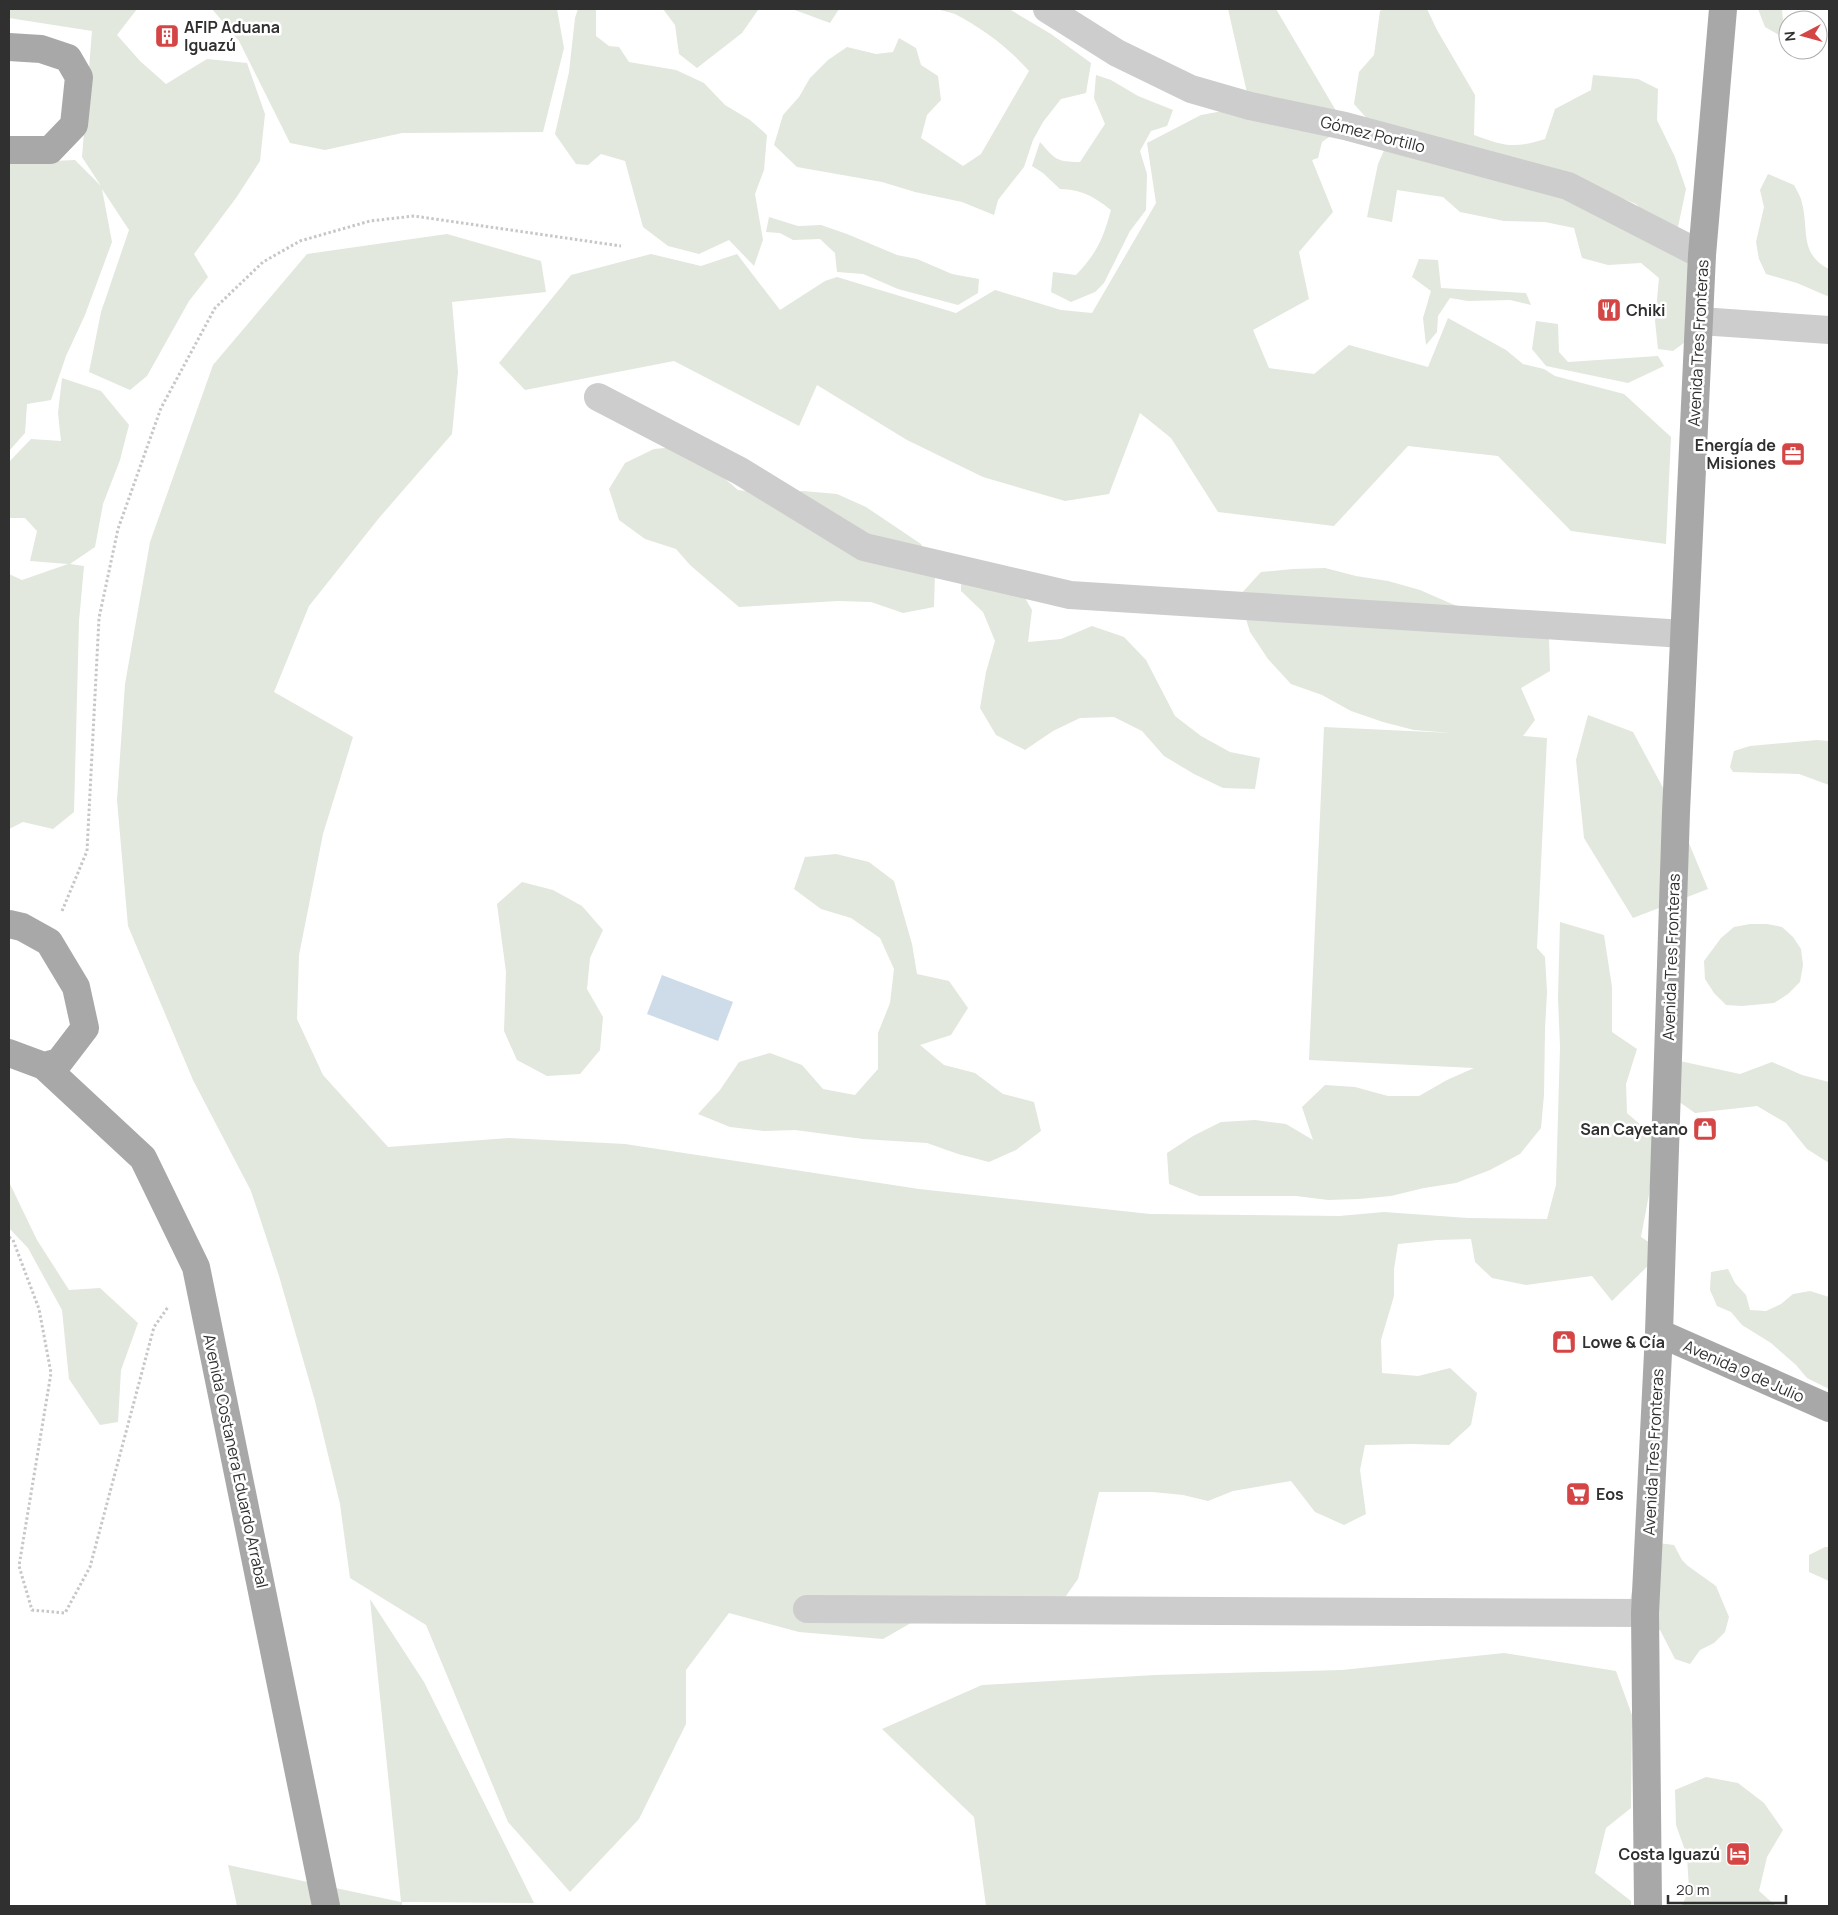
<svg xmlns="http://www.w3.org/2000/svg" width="1838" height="1915" viewBox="0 0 1838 1915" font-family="Manrope,sans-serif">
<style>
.green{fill:#e2e8dd}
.water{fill:#cedce9}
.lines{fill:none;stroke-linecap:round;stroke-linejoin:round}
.path{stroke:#c7c7c7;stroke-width:3;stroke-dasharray:2.5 2.5;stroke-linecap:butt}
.minor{stroke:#cdcdcd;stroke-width:28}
.major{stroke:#a8a8a8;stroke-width:28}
.labels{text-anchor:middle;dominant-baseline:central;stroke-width:5;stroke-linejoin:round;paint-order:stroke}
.poi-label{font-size:16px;font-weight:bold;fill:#303030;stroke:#fff;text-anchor:start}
.street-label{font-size:16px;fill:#303030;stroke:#fff}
</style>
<rect width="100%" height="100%" fill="#fff"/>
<g class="green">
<path d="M 9,9 L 137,9 L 117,35 L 140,61 L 166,84 L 207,59 L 247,63 L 265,114 L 260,161 L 236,198 L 194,254 L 208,277 L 189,301 L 147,376 L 130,390 L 89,372 L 101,312 L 129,230 L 102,189 L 112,242 L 85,315 L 66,356 L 51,400 L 27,404 L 25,433 L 9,451 L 9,163 L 75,160 L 101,186 L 82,157 L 92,31 L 9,18 Z"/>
<path d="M 212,9 L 557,9 L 564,48 L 543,132 L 402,133 L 325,150 L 290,143 L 239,41 Z"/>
<path d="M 578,9 L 596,9 L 596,36 L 609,46 L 619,47 L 629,62 L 676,70 L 704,83 L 725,105 L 750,120 L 767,135 L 764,170 L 755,194 L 763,240 L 754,266 L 729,240 L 699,254 L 668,246 L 643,227 L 625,161 L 601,154 L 588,165 L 576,164 L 555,134 L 569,72 L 575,18 Z"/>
<path d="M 663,9 L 765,9 L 758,10 L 742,33 L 697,68 L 679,54 L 675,25 Z"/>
<path d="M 792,9 L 839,9 L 830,23 Z"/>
<path d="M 937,9 L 1009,9 L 1051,34 L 1091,63 L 1086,93 L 1061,99 L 1043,122 L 1033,140 L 1024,167 L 998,200 L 994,215 L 962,202 L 915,192 L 882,182 L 797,167 L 774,145 L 783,115 L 799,97 L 810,78 L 828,60 L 847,47 L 876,54 L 893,52 L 899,38 L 916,48 L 921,65 L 938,76 L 941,100 L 927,115 L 921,138 L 963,166 L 981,154 L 1029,71 C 1009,48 982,28 955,14 C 950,12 942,11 937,9 Z"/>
<path d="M 1228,9 L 1276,9 L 1345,126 L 1322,142 L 1318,158 L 1312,160 L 1333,212 L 1299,252 L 1309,299 L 1253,330 L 1269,368 L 1314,374 L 1349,345 L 1428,367 L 1448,318 L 1506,350 L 1523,364 L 1544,369 L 1555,376 L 1624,394 L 1671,437 L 1666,544 L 1571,531 L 1498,456 L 1408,446 L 1334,526 L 1218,512 L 1171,438 L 1140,413 L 1109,494 L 1065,501 L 983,477 L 907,440 L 817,385 L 799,426 L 674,361 L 525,390 L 499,363 L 571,275 L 651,254 L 701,266 L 737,254 L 780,310 L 825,281 L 837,277 L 956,313 L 995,290 L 1061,310 L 1092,313 L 1156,203 L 1147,143 L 1201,115 L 1250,106 Z"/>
<path d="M 1384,9 L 1427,9 L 1437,30 L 1475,95 L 1474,135 C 1504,146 1514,149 1545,139 L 1555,109 L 1591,90 L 1593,75 L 1638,79 L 1658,89 L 1657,120 L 1675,157 L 1686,189 L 1678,227 L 1652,221 L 1636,204 L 1604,191 L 1371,123 L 1354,104 L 1359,72 L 1374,55 L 1380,11 Z"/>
<path d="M 1758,9 L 1782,9 L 1783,21 L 1779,35 L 1765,27 Z"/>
<path d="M 1096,75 L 1111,80 L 1138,96 L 1173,110 L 1167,126 L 1151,131 L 1140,151 L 1147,174 L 1146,210 L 1130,231 L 1104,283 L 1095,292 L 1071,302 L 1051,292 L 1053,272 L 1076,275 C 1097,253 1103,239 1111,210 C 1093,196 1083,190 1060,189 L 1043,173 L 1032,166 L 1040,142 C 1055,159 1056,162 1080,162 L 1105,124 L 1094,98 Z"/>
<path d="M 1386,146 L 1561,193 L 1657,241 L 1694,268 L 1693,336 L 1673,351 L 1658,349 L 1655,321 L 1659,278 L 1641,263 L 1608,265 L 1582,258 L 1574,228 L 1545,222 L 1504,221 L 1460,212 L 1443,197 L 1397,190 L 1392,222 L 1367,217 L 1378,164 Z"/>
<path d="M 1768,174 L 1794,185 C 1797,191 1801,197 1802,203 C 1809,230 1799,254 1829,269 L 1829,294 L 1827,296 L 1797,283 L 1766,274 L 1759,259 L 1756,242 L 1764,207 L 1760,190 Z"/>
<path d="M 769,217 L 798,226 L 821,225 L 847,234 L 897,255 L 917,259 L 952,274 L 979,279 L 978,293 L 958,305 L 898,289 L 863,274 L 837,272 L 835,253 L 820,239 L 793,240 L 780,233 L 766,232 Z"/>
<path d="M 447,234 L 541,261 L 546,292 L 452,302 L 458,372 L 452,434 L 379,518 L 309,606 L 274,692 L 353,737 L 323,834 L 299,955 L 297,1019 L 323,1075 L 388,1147 L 509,1138 L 625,1144 L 919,1189 L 1150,1214 L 1339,1216 L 1384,1212 L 1468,1218 L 1547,1219 L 1556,1185 L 1560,1047 L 1558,998 L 1560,922 L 1604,935 L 1612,987 L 1612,1032 L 1637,1049 L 1626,1084 L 1627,1113 L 1659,1141 L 1641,1237 L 1663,1251 L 1612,1301 L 1592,1276 L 1526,1285 L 1492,1278 L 1475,1262 L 1471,1239 L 1437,1240 L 1398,1244 L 1394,1269 L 1394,1296 L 1381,1340 L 1382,1373 L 1418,1376 L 1450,1368 L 1477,1393 L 1471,1425 L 1449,1445 L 1412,1444 L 1365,1445 L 1360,1470 L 1366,1514 L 1344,1525 L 1315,1512 L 1291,1481 L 1233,1491 L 1208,1501 L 1183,1495 L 1153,1492 L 1099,1492 L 1078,1579 L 1053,1614 L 932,1611 L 883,1639 L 799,1632 L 729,1613 L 686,1670 L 686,1724 L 639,1819 L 570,1892 L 508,1822 L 426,1625 L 350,1578 L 340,1504 L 315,1401 L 279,1276 L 251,1191 L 193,1080 L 128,926 L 117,800 L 125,684 L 150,542 L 213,365 L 307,254 Z"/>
<path d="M 1419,259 L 1438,260 L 1441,288 L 1526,293 L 1531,305 L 1510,300 L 1468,301 L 1450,298 L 1438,316 L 1437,332 L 1426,345 L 1423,318 L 1431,291 L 1412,277 Z"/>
<path d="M 1536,321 L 1558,324 L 1559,352 L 1568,362 L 1658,356 L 1664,366 L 1628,383 L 1546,366 L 1532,349 Z"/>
<path d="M 62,378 L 101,391 L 129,425 L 120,460 L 103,504 L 95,547 L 70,564 L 84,566 L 79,621 L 74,812 L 53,829 L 23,822 L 9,829 L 9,574 L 22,580 L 68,564 L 30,561 L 37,531 L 25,518 L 9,518 L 9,462 L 31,439 L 61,441 L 58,413 Z"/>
<path d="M 687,446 L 738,490 L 770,494 L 803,491 L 837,494 L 866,507 L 921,544 L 935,572 L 934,607 L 903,613 L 871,602 L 838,601 L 739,607 L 690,565 L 676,549 L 645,539 L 619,520 L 609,489 L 625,463 L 654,449 Z"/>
<path d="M 961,557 L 1016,583 L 1032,610 L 1028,642 L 1061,639 L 1092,626 L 1124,637 L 1146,660 L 1175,716 L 1201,736 L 1230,752 L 1260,758 L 1255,789 L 1223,788 L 1194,774 L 1164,756 L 1142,731 L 1114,717 L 1080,718 L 1053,731 L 1025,750 L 996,735 L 980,708 L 986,672 L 995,641 L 983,612 L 961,591 Z"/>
<path d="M 1325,568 L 1356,576 L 1388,581 L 1420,590 L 1452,604 L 1549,637 L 1550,671 L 1521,688 L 1535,720 L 1523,736 L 1547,738 L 1537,948 L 1545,957 L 1547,992 L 1545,1029 L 1544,1095 L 1541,1128 L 1520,1154 L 1490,1170 L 1456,1183 L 1424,1188 L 1391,1196 L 1359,1199 L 1328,1200 L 1296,1196 L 1199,1196 L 1169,1184 L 1167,1153 L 1193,1136 L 1221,1122 L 1255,1120 L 1286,1124 L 1313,1140 L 1302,1107 L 1325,1085 L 1355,1087 L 1388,1096 L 1419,1096 L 1447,1080 L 1474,1068 L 1309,1060 L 1324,727 L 1452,733 L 1414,730 L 1383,722 L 1351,711 L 1322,695 L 1291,684 L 1268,659 L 1250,632 L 1239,596 L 1261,572 L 1293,569 Z"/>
<path d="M 1588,715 L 1633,732 L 1676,812 L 1708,889 L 1633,918 L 1584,838 L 1576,760 Z"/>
<path d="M 1817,740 L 1829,741 L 1829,785 L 1799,774 L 1733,772 L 1730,767 L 1734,751 L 1750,746 Z"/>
<path d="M 836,854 L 869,862 L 894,881 L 912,944 L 917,974 L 949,981 L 968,1008 L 951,1035 L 920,1045 L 944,1065 L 975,1073 L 1003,1094 L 1034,1102 L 1041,1131 L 1016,1150 L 989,1162 L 958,1154 L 927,1143 L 863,1139 L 795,1130 L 764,1131 L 730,1127 L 698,1114 L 720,1090 L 739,1062 L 770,1053 L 802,1065 L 823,1089 L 855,1095 L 878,1069 L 878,1033 L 890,1003 L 894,969 L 880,938 L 851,918 L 821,909 L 794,889 L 805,857 Z"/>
<path d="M 522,882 L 553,890 L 582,906 L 603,930 L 590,958 L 587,989 L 603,1017 L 600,1050 L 580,1074 L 547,1076 L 517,1060 L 504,1031 L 506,972 L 497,904 Z"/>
<path d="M 1750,924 L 1767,924 L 1782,927 L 1793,937 L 1801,949 L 1803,965 L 1800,982 L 1788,994 L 1774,1003 L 1742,1006 L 1726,1005 L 1714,993 L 1705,979 L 1704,961 L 1721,938 L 1734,927 Z"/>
<path d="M 1675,1060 L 1740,1074 L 1772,1062 L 1802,1075 L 1829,1082 L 1829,1163 L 1807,1149 L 1786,1123 L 1757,1106 L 1695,1113 L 1668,1094 Z"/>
<path d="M 9,1182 L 37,1240 L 69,1290 L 100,1288 L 138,1323 L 121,1370 L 118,1422 L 100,1425 L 69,1379 L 62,1310 L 28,1248 L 9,1228 Z"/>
<path d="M 1728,1269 L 1735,1283 L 1746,1295 L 1750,1310 L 1766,1311 L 1781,1304 L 1793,1294 L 1810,1291 L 1829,1297 L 1829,1389 L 1807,1378 L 1796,1365 L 1771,1343 L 1742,1325 L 1731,1312 L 1717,1306 L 1710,1290 L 1711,1272 Z"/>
<path d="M 1658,1543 L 1674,1545 L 1682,1560 L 1688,1566 L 1716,1586 L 1729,1617 L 1725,1632 L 1714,1643 L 1700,1650 L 1690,1664 L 1675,1659 L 1660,1630 L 1643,1625 L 1630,1601 L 1633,1586 Z"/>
<path d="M 1825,1547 L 1829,1547 L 1829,1581 L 1809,1572 L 1809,1555 Z"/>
<path d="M 370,1599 L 424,1682 L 534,1903 L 402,1902 L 402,1906 L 237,1906 L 228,1865 L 401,1902 Z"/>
<path d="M 1504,1653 L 1616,1671 L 1632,1715 L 1631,1808 L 1606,1828 L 1595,1873 L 1631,1901 L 1631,1906 L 986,1906 L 974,1817 L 882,1729 L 982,1685 L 1155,1675 L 1342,1670 Z"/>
<path d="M 1706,1777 L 1738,1783 L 1764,1803 L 1783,1830 L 1767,1857 L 1759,1891 L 1776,1906 L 1682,1906 L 1689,1889 L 1687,1856 L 1676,1825 L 1675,1790 Z"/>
</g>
<path class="water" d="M 662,975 L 733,1002 L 718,1041 L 647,1014 Z"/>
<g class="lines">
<g class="path">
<path d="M 62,911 L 87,851 L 99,618 L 118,529 L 161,408 L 215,308 L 263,262 L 300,241 L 370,221 L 414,216 L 621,246"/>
<path d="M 9,1237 L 13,1240 L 39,1309 L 51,1373 L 19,1566 L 32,1610 L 65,1613 L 90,1567 L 154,1327 L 168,1307"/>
</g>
<g class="minor">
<path d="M 1047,9 L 1117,53 L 1191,89 L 1250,106 L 1345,126 L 1568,186 L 1702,255"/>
<path d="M 1700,321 L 1829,330"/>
<path d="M 598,397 L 740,471 L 864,547 L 1070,595 L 1684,634"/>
<path d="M 807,1609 L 1645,1613"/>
</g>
<g class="major">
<path d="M 9,47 L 41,49 L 68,58 L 79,77 L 74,125 L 50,150 L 9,150"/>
<path d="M 9,924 L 22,927 L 49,942 L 76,987 L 85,1028 L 59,1062 L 44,1066 L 9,1053"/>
<path d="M 44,1066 L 143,1158 L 196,1267 L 326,1906"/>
<path d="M 1659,1333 L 1829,1408"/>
<path d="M 1648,1906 L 1645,1613 L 1659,1333 L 1676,812 L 1702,255 L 1723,9"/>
</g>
</g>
<defs>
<symbol id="building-square" viewBox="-11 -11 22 22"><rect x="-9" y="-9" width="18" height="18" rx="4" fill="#d44645" stroke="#fff"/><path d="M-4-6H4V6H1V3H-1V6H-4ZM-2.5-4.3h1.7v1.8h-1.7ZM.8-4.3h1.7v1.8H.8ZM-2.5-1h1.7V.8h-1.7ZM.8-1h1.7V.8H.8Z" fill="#fff"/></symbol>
<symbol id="restaurant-square" viewBox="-11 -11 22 22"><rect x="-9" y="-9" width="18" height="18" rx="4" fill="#d44645" stroke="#fff"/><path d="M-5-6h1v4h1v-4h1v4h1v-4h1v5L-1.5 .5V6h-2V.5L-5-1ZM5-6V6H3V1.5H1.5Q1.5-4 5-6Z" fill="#fff"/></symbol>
<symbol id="office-square" viewBox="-11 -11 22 22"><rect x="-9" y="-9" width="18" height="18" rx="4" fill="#d44645" stroke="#fff"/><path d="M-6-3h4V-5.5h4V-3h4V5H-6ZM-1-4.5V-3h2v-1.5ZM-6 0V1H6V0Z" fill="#fff"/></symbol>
<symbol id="shop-square" viewBox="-11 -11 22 22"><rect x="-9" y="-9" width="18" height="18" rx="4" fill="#d44645" stroke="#fff"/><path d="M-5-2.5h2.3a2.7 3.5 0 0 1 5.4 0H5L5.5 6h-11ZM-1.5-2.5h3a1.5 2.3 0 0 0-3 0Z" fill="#fff"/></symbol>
<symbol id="supermarket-square" viewBox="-11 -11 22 22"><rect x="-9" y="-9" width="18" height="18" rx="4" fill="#d44645" stroke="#fff"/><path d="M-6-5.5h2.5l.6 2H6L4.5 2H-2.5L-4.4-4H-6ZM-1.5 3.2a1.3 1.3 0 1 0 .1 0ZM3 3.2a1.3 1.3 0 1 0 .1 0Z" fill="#fff"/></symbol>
<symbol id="hotel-square" viewBox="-11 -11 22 22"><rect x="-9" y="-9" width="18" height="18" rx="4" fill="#d44645" stroke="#fff"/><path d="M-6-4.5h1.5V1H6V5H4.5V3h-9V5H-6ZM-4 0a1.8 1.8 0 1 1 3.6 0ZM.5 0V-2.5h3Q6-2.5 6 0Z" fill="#fff"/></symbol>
</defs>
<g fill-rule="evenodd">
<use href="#building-square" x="153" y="22" width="28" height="28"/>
<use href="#restaurant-square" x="1595" y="296" width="28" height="28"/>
<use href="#office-square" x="1779" y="440" width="28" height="28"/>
<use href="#shop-square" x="1691" y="1115" width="28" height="28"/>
<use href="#shop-square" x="1550" y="1328" width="28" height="28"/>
<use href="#supermarket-square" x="1564" y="1480" width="28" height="28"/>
<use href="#hotel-square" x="1724" y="1840" width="28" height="28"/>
</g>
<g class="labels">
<g class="poi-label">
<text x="184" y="27">AFIP Aduana<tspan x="184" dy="18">Iguazú</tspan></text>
<text x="1626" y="310">Chiki</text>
<text x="1776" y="445" text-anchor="end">Energía de<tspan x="1776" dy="18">Misiones</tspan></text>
<text x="1688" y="1129" text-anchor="end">San Cayetano</text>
<text x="1582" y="1342">Lowe &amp; Cía</text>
<text x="1596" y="1494">Eos</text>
<text x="1720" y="1854" text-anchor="end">Costa Iguazú</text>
</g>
<g class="street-label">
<text transform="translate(1373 134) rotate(14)">Gómez Portillo</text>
<text transform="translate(1698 343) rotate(-87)">Avenida Tres Fronteras</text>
<text transform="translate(1671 957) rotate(-88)">Avenida Tres Fronteras</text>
<text transform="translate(1744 1371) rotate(24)">Avenida 9 de Julio</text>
<text transform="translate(1653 1452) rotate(-87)">Avenida Tres Fronteras</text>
<text transform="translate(236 1461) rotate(78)">Avenida Costanera Eduardo Arrabal</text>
</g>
</g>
<rect width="1838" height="1915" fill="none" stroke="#303030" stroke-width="20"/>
<g transform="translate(1803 35) rotate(264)"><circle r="24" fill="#ffffff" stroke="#acacac"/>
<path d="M0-4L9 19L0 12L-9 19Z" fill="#d44645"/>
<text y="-8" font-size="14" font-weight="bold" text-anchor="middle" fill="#303030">N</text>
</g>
<path d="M1668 1895v8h118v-8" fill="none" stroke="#303030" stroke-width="2.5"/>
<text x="1676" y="1895" font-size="15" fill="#303030" stroke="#ffffff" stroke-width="4" paint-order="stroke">20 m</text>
</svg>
